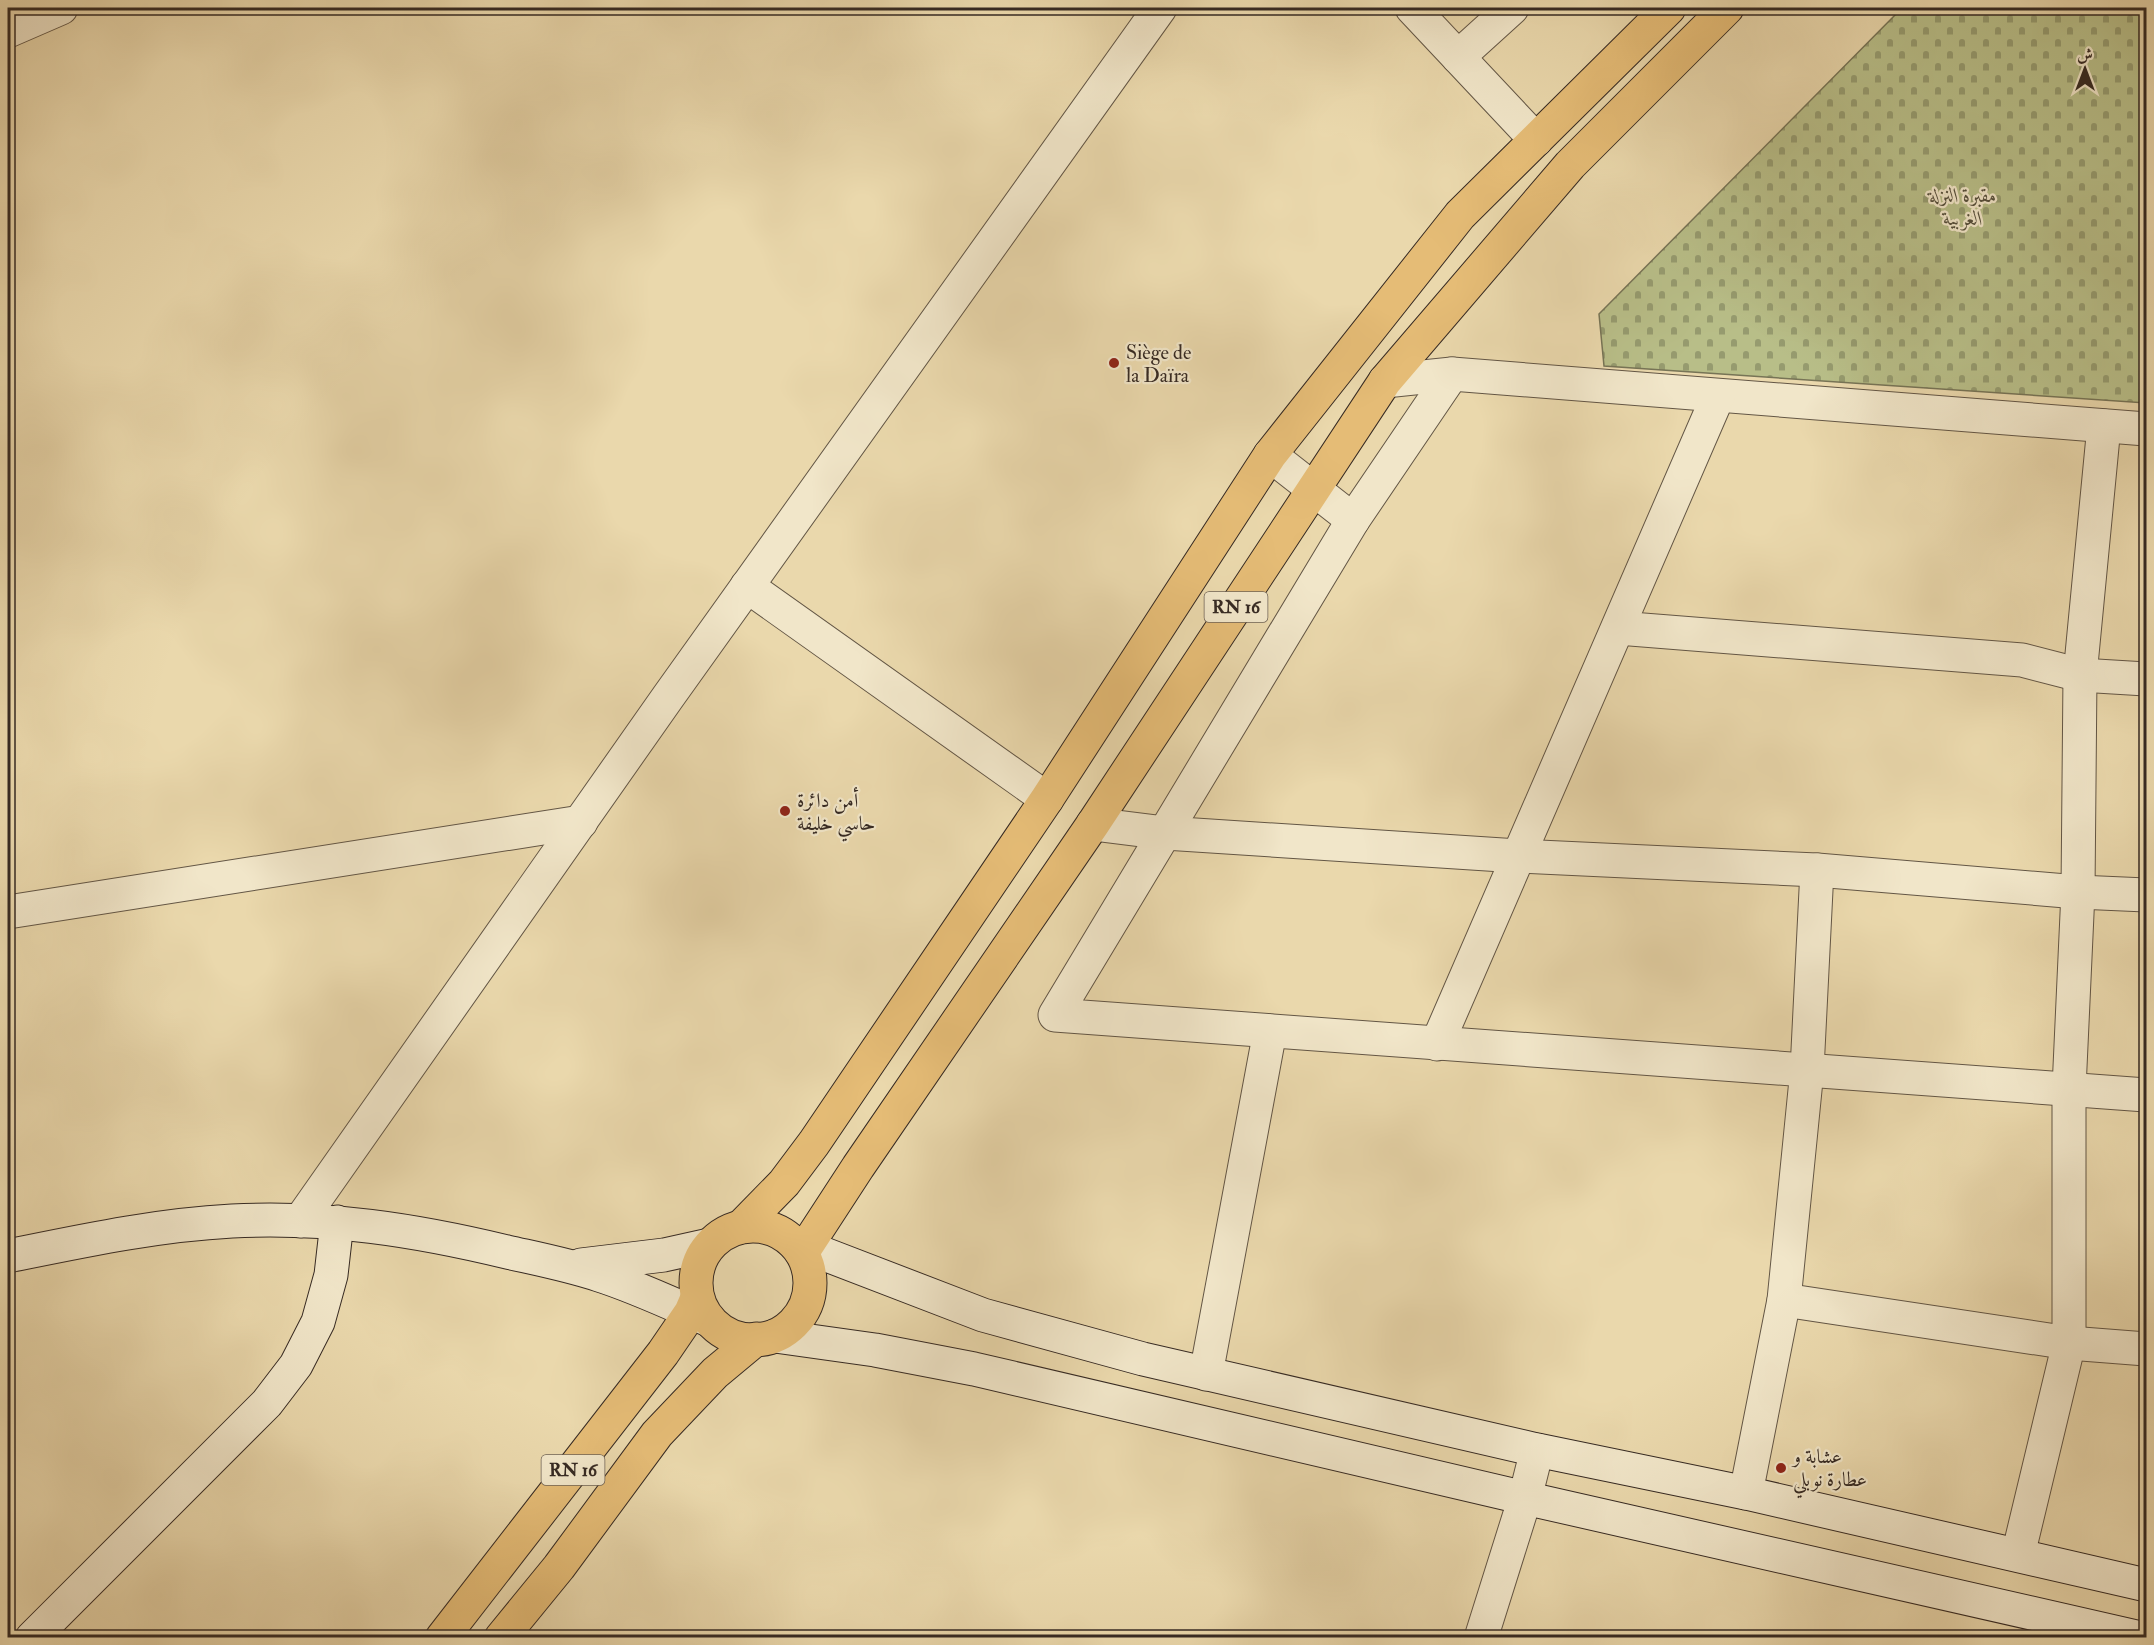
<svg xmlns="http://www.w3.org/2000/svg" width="2154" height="1645" viewBox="0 0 2154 1645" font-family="'IM FELL Double Pica',Amiri,serif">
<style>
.cemetery{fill:url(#cemetery-stones);stroke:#777456;stroke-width:1.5}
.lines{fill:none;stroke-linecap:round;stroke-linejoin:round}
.street-casing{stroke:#635645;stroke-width:35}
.secondary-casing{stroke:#362a23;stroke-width:35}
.primary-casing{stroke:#362a23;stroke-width:35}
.street{stroke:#f1e6c9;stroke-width:33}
.secondary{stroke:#f1e6c9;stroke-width:33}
.primary{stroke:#e5bc76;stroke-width:33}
.poi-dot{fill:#8f2418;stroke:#f1e6c9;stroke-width:2}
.labels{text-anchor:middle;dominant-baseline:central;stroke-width:4.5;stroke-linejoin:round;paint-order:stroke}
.shield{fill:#f1e6c9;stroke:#6e6255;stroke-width:1.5}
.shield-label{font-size:18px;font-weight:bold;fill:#362a23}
.park-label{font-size:20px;font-style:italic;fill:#564f3c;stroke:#f1e6c9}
.poi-label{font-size:20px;fill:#362a23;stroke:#f1e6c9;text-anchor:start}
</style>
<defs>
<pattern id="cemetery-stones" width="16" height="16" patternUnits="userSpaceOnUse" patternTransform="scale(1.5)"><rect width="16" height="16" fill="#b8be88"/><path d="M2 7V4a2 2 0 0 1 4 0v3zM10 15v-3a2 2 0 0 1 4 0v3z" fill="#969b6f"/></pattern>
</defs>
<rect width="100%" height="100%" fill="#ead8ac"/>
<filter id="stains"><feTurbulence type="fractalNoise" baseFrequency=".00333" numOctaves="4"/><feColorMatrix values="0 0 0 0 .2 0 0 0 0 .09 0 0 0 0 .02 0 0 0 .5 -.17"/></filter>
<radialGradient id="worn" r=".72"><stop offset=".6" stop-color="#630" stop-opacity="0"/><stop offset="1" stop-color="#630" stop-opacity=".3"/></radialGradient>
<path class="cemetery" d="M 1902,8 L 2146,8 L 2146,403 L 1604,366 L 1599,314 Z"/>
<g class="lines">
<defs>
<g id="street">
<path d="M 1412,8 L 1536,140"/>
<path d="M 8,31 L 61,8"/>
<path d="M 1458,57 L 1512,8"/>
<path d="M 1452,374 L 1353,520 L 1055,1015 L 2146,1095"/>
<path d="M 1385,381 L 1452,374 L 2146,429"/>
<path d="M 1270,455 L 1353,520"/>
<path d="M 747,586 L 1047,799"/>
<path d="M 1618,628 L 2022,660 L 2080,675 L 2146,679"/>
<path d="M 1093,824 L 1165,833 L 1518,856 L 1817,870 L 2078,892 L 2146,895"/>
<path d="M 8,912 L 581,822"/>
<path d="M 1437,1044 L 1718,396"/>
<path d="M 300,1221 L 668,697 L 1160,8"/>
<path d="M 1784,1300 L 2069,1343 L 2146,1349"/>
<path d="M 1206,1374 L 1270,1031"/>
<path d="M 1746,1493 L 1784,1300 L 1807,1070 L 1817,870"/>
<path d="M 2018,1555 L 2069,1343 L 2069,1089 L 2078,892 L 2080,675 L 2104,426"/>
<path d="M 1481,1638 L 1525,1498 L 1537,1450"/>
</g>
<g id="secondary">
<path d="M 793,1242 L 983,1315 L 1143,1359 L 1537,1450 L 1746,1493 L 2146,1585"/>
<path d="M 8,1256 C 82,1241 156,1225 232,1221 C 326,1216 416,1230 507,1252 C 538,1259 569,1265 599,1275 C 637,1287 672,1304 709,1320"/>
<path d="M 581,1265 L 664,1255 L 709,1245"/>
<path d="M 775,1336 L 875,1350 L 974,1369 L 1525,1498 L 2141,1638"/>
<path d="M 32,1638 L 267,1403 L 296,1365 L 318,1322 L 331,1275 L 337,1222"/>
</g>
<g id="primary">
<circle cx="753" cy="1283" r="57"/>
<path d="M 741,1227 L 784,1183 L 814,1143 L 1047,799 L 1270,455 L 1460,215 L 1669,8"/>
<path d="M 802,1253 L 858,1167 L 1093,824 L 1385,381 L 1570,165 L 1727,8"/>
<path d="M 442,1638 L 663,1353 L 691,1312 L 697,1298"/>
<path d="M 501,1638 L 559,1567 L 657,1434 L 715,1373 L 756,1339"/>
</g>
</defs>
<use href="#street" class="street-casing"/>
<use href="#secondary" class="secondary-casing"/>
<use href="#primary" class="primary-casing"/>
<use href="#street" class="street"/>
<use href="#secondary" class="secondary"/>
<use href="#primary" class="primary"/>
</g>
<g class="poi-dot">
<circle cx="1114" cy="363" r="6"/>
<circle cx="785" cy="811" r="6"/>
<circle cx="1781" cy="1468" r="6"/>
</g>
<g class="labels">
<g class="shield">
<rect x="1204.5" y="592" width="63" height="30" rx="4.5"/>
<rect x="541.5" y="1455" width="63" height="30" rx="4.5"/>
</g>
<g class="shield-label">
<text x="1236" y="607">RN 16</text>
<text x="573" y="1470">RN 16</text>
</g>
<g class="park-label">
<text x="1963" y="195">مقبرة النزلة<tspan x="1963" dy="23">الغربية</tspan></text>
</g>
<g class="poi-label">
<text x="1126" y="352">Siège de<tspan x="1126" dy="23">la Daïra</tspan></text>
<text x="797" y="800">أمن دائرة<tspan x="797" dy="23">حاسي خليفة</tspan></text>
<text x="1793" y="1456">عشابة و<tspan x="1793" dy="23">عطارة نوبلي</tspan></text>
</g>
</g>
<rect width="2154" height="1645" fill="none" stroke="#ead8ac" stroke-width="30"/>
<rect x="9" y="9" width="2136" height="1627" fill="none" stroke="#362a23" stroke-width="3"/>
<rect x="15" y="15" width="2124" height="1615" fill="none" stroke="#362a23" stroke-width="1.5"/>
<g transform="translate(2085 69)" stroke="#f1e6c9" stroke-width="4.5" paint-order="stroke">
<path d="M0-4.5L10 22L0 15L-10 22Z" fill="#362a23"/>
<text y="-9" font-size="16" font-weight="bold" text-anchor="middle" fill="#362a23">ش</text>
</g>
<rect width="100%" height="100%" filter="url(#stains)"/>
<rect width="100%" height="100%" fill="url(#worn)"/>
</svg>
